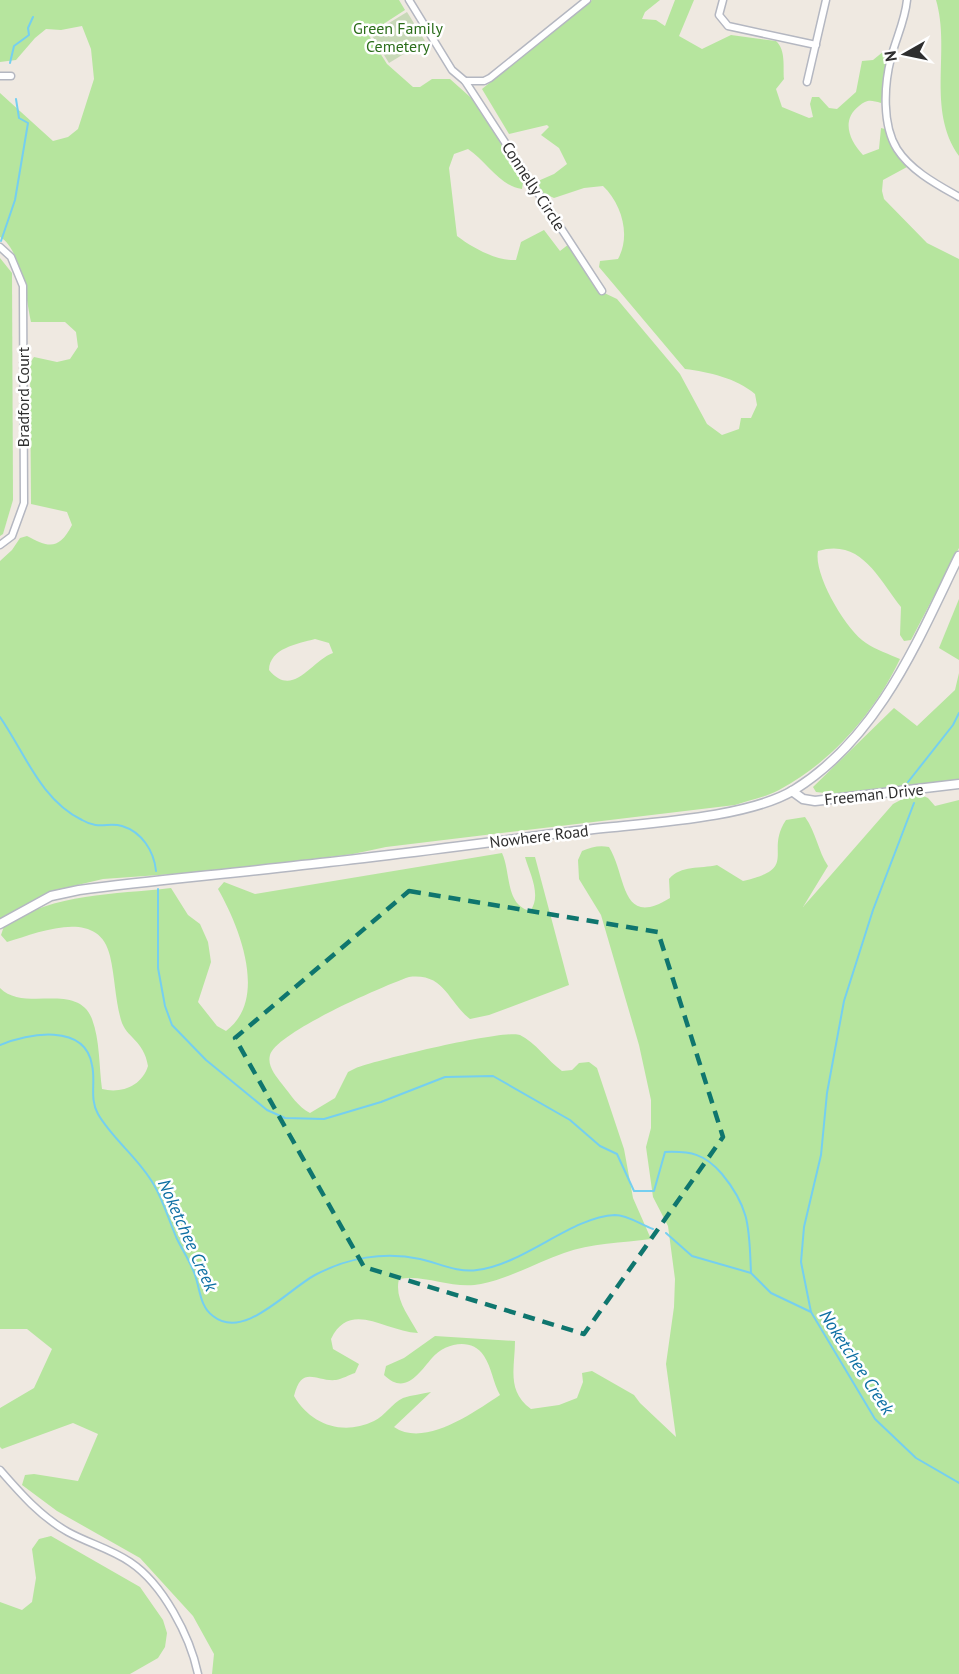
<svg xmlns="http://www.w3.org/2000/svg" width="959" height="1674" viewBox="0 0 959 1674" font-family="'PT Sans',sans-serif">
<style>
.green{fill:#b6e59e;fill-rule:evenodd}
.cemetery{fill:#c8d9b8}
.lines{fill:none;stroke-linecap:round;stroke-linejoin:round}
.stream{stroke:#75cff0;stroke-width:2}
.street-casing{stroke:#b4b7c1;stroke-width:9}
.secondary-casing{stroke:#b4b7c1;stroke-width:11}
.street{stroke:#fff;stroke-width:6}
.secondary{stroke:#fff;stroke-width:8}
.marked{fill:none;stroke:#0f766e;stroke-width:4.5;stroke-dasharray:12 8;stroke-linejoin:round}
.labels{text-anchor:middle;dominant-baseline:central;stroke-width:5;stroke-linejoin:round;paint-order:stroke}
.park-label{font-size:16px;fill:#2c6e1b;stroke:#fff}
.street-label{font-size:16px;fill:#2e2e2e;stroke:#fff}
.water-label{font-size:18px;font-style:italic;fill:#0d6fa3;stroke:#fff}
</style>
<rect width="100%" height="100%" fill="#efe9e1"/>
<g class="green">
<path d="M 0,0 L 399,0 L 405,10 L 368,34 L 387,64 L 413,87 L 420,87 L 432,79 L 450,79 L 478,104 L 523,182 L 522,189 C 501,187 486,161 468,149 L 454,154 L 449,168 L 457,236 C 473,248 496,261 516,260 L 521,242 L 544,230 L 560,251 L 569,244 L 598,290 L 617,299 L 680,374 L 707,424 L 722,435 L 739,429 L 741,418 L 751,418 L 757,405 L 755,394 C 736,378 709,372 685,369 L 599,267 L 600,261 L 618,259 C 631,236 622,204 603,186 L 584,188 L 554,198 L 539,191 L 538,181 L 554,174 L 567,164 L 559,148 L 541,135 L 549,127 L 547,125 L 509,134 L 482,89 L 592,0 L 660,0 L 645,12 L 642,19 L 656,20 L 665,26 L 675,0 L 694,0 L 679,36 L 702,49 L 731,35 L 776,41 C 786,50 783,67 784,79 L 776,89 L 782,107 L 809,118 L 813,117 L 810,104 L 812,97 L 819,97 L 829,108 L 837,109 L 856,92 L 862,61 L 873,60 L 884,51 L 887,65 L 881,103 C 871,100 867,99 859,106 C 841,120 849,140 863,155 L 879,149 L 881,128 L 885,129 L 901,161 L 907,167 L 883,180 L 882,191 L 884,199 L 927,243 L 959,259 L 959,548 L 911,640 L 904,641 L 900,635 L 901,607 C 878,578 861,538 818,551 C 813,574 846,630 866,643 C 876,650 889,654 900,659 C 875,712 832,762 779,790 C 766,797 750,800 735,805 L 386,847 L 353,854 L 215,871 L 103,879 L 52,891 L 0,921 L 0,561 L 12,550 L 20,538 L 27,536 C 49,548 59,550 72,525 L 67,512 L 31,504 L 30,363 L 34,357 L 57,362 L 70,359 L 78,347 L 76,332 L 65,322 L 31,322 C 26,298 21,249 0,237 L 0,93 L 53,141 L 68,137 L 78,129 L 94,79 L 91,49 L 82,26 L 61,30 L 46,29 L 35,38 L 16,60 L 0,62 ZM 315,639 L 329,643 L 333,653 C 311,661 293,699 269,670 C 270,648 297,644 315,639 Z"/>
<path d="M 936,0 L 959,0 L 959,156 C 926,109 951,51 936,0 Z"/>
<path d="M 0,258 L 12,273 L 13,500 L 3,534 L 0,536 Z"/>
<path d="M 959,599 L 959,660 L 939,648 Z"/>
<path d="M 959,673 L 959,780 L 853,796 L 816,792 L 813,787 L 894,708 L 917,726 L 955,690 Z"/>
<path d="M 919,794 L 928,798 L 935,806 L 959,800 L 959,1674 L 212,1674 L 214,1654 L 193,1616 L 140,1558 L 57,1511 L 22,1485 L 25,1475 L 34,1474 L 78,1481 L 98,1434 L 73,1423 L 2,1449 L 0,1447 L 0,1408 L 34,1388 L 52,1349 L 27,1329 L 0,1329 L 0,988 C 24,1013 77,981 92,1019 C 100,1040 99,1067 102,1089 C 121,1094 142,1086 148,1066 C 144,1040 126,1038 121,1020 C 115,999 115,977 110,956 C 99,907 40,932 7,942 L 1,935 L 4,926 C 56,892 113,895 171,888 L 188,915 L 200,924 L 208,942 L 211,962 L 198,1002 L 217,1026 L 226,1031 C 269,999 239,926 218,889 L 224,882 L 255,894 L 502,853 C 511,872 505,905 530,911 C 542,896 530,874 525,857 L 535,857 L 569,985 L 489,1015 L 470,1019 C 447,1001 445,973 409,977 C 383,986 277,1032 270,1055 C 267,1066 276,1076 282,1084 C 291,1095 298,1107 310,1113 L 335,1098 L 348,1072 L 356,1068 C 377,1060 505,1029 520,1035 C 535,1042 548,1061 562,1071 L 572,1070 L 579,1063 L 589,1062 L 597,1068 L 624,1149 L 633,1198 L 651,1239 C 623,1243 590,1243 564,1253 C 535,1263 511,1278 481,1284 C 453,1290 426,1274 399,1279 C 394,1299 409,1316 418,1333 C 386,1332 350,1299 331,1339 L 333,1349 L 359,1364 L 355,1373 C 349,1375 342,1379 336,1380 C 316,1382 302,1364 294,1396 C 311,1425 343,1436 374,1421 C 385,1416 392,1403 403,1398 C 412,1395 422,1394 431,1392 L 394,1427 C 425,1448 474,1412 500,1395 C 493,1383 492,1368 484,1356 C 472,1337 445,1343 432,1358 C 419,1373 405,1396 384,1375 L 386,1366 L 404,1358 L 435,1336 L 515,1341 C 515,1367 506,1391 531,1409 L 559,1405 L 577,1398 L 583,1382 L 582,1373 L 592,1371 L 634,1395 L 640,1403 L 676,1437 L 666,1364 L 674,1307 L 675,1279 L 668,1226 L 653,1197 L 646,1147 L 651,1128 L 651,1100 L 639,1045 L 601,915 L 579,879 L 578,860 L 582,851 C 592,847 599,845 609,847 C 627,876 620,929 670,898 L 669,879 C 681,865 700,869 717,865 L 743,881 C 800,868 764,853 786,820 L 805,817 C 816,832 818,851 828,866 L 803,907 L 893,804 L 910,795 Z"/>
<path d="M 51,1536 L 140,1587 L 163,1620 L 167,1633 L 165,1647 L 158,1658 L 130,1674 L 0,1674 L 0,1602 L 22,1610 L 32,1602 L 36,1578 L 32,1549 L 39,1539 Z"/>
</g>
<path class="cemetery" d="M 407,12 L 425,41 L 389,63 L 371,34 Z"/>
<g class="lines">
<g class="stream">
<path d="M 10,63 L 14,46 L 29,35 L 28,28 L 33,17"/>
<path d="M 1,241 L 15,200 L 28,123 L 19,118 L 16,99"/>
<path d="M 0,717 C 25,753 40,799 82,820 C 99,830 108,822 122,826 C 142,832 154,851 156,871"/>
<path d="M 908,782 L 953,725 L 959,713"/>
<path d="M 158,889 L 158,968 L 165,1006 L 172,1025 L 206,1060 L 267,1110 L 285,1118 L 324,1119 L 381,1102 L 445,1077 L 493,1076 L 570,1120 L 600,1146 L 617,1154 L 634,1191 L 654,1191 L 665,1152 C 691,1151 705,1154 722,1174 C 751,1209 749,1230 751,1273"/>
<path d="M 0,1045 C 28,1033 85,1023 92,1065 C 96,1082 89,1098 98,1114 C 113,1140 139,1158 154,1185 C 164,1202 169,1221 177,1239 C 183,1251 191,1263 195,1275 C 200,1289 200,1307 213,1316 C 244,1341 287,1290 315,1275 C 347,1258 384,1251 420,1259 C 438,1263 458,1273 477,1270 C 525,1264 571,1217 615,1215 C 628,1215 641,1225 653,1229"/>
<path d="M 666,1233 L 692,1256 L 751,1273 L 771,1293 L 811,1312 L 875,1419 L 916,1458 L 959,1483"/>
<path d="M 811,1312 L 801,1262 L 804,1227 L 821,1155 L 827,1093 L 844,1001 L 873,910 L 914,803"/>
</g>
<defs>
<g id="street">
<path d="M 409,0 L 452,70 L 465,81 L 602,291"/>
<path d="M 723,0 L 719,15 L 728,26 L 816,45"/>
<path d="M 907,0 C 905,21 896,38 891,58 C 884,85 882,125 897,149 C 911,171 938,185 959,197"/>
<path d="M 0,76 L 11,76"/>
<path d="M 465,81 L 484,81 L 490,78 L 587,0"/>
<path d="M 807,82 L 826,0"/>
<path d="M 0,247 L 11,257 L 23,286 L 24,503 L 12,536 L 0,545"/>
<path d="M 0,1470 C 20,1493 41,1517 68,1532 C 88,1543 111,1549 130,1562 C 163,1584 190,1636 198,1674"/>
</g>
<g id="secondary">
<path d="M 792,791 L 803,799 L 815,801 L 959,784"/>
<path d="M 0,924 L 51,896 L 79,890 C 153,880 228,874 302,865 C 396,855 491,842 585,830 C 642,823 746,819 794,790 C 879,737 917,642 959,556"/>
</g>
</defs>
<use href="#street" class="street-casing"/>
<use href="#secondary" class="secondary-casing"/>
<use href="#street" class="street"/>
<use href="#secondary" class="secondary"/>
</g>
<path class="marked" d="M 409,891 L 658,932 L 723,1137 L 584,1334 L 364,1267 L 235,1038 Z"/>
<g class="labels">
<g class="park-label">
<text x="398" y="28">Green Family<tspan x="398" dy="18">Cemetery</tspan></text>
</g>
<g class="street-label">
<text transform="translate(534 186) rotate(57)">Connelly Circle</text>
<text transform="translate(23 397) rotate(-90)">Bradford Court</text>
<text transform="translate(874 794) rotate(-6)">Freeman Drive</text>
<text transform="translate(539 836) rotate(-7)">Nowhere Road</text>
</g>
<g class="water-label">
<text transform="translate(188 1235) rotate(66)">Noketchee Creek</text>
<text transform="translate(857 1362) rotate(57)">Noketchee Creek</text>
</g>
</g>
<g transform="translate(905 54) rotate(261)" stroke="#ffffff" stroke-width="4.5" paint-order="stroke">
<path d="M0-4.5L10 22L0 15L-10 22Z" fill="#2e2e2e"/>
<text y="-9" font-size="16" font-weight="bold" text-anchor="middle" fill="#2e2e2e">N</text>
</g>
</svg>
